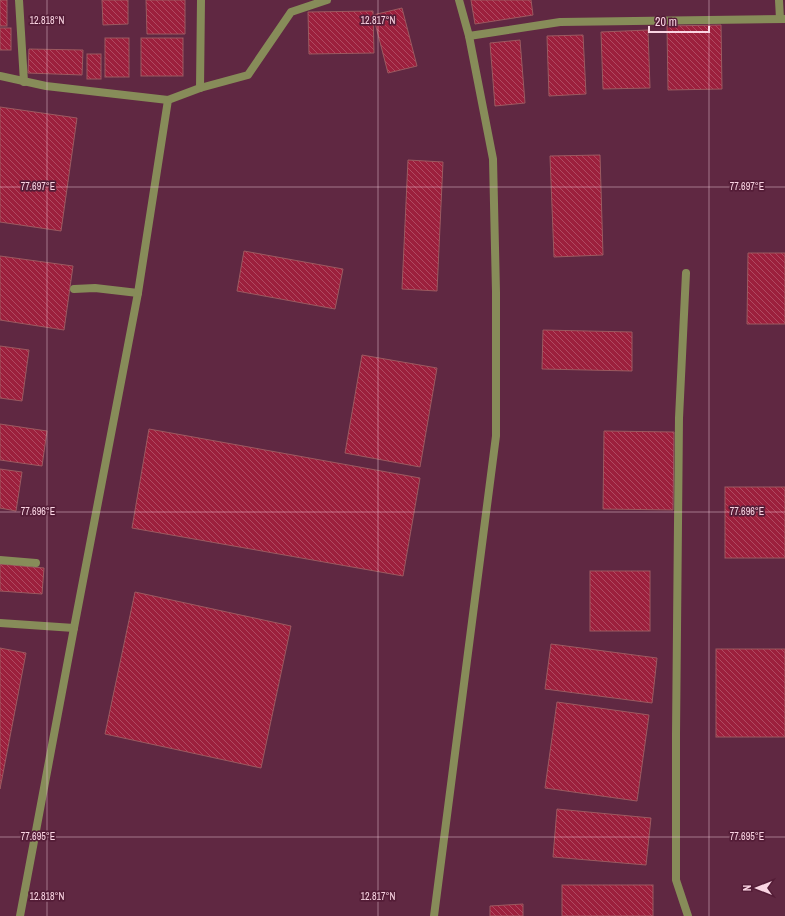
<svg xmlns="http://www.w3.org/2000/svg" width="785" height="916" viewBox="0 0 785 916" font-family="'Archivo Narrow',sans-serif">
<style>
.building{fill:url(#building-back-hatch);stroke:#9b5960}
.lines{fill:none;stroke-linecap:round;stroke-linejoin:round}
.service{stroke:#878c59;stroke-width:8}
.minor{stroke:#878c59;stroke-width:8}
.tertiary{stroke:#878c59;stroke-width:8}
.ticks{fill:none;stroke:#fad5e3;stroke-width:1;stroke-opacity:0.45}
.ticks-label{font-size:10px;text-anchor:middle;fill:#fad5e3;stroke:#541d37;stroke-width:3.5;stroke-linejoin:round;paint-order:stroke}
</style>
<defs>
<pattern id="building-back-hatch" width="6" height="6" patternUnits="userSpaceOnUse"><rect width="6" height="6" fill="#9c203d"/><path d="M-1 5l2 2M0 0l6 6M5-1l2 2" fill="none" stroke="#b04a62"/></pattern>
</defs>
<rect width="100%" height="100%" fill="#602842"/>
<g class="building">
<rect x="0" y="0" width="7" height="26"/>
<path d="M 102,0 L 128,0 L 128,24 L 103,25 Z"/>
<path d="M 146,0 L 185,0 L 185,34 L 147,34 Z"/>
<path d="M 471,0 L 531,0 L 533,15 L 475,24 Z"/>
<path d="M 402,8 L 417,66 L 388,73 L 373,15 Z"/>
<path d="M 373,11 L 374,53 L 309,54 L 308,12 Z"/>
<path d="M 721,25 L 722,89 L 668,90 L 667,26 Z"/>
<rect x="0" y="28" width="11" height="22"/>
<path d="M 648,30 L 650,88 L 603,89 L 601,32 Z"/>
<path d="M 583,35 L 586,94 L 549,96 L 547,36 Z"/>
<rect x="105" y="38" width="24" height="39"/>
<rect x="141" y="38" width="42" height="38"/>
<path d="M 520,40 L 525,103 L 495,106 L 490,43 Z"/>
<path d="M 29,49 L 83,50 L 82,75 L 28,73 Z"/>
<rect x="87" y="54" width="14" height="25"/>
<path d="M 0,107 L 77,118 L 61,231 L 0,222 Z"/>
<path d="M 600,155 L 603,255 L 554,257 L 550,156 Z"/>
<path d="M 408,160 L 443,162 L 437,291 L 402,289 Z"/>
<path d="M 244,251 L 343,269 L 335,309 L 237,291 Z"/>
<path d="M 748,253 L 785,253 L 785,324 L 747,324 Z"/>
<path d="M 0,256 L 73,266 L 64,330 L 0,320 Z"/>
<path d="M 543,330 L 632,332 L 632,371 L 542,369 Z"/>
<path d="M 0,346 L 29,350 L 22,401 L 0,398 Z"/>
<path d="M 362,355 L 437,368 L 420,467 L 345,453 Z"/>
<path d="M 0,424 L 47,431 L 42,466 L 0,460 Z"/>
<path d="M 149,429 L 420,478 L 403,576 L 132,528 Z"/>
<path d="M 604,431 L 674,432 L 673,510 L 603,509 Z"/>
<path d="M 0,469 L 22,472 L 16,511 L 0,508 Z"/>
<rect x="725" y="487" width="60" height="71"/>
<path d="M 0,564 L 44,568 L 42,594 L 0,591 Z"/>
<rect x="590" y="571" width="60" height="60"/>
<path d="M 135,592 L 291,626 L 261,768 L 105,734 Z"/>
<path d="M 551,644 L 657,658 L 652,703 L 545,689 Z"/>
<path d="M 0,648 L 26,653 L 0,789 Z"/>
<rect x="716" y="649" width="69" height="88"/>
<path d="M 557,702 L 649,715 L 637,801 L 545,788 Z"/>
<path d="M 557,809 L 651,818 L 646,865 L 553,857 Z"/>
<rect x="562" y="885" width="91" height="31"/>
<path d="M 523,904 L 523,916 L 490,916 L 490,906 Z"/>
</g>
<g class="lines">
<g class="service">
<path d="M 74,289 L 95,288 L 138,293"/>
<path d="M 0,560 L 36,563"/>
</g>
<g class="minor">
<path d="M 19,0 L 24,82"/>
<path d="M 779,0 L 780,19"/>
<path d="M 469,36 L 560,22 L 785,19"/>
<path d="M 0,76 L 46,86 L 168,100 L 200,88 L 248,75 L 291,12 L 327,0"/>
<path d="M 200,88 L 201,0"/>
<path d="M 686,273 L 679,418 L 676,735 L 676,880 L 688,916"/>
<path d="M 0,623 L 74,628"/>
<path d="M 20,916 L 74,628 L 138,293 L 168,100"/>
</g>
<path class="tertiary" d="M 434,916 L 496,436 L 496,292 L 493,159 L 469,36 L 459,0"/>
</g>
<path class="ticks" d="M 47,0 L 47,916M 378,0 L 378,916M 709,0 L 709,916M 0,187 L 785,187M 0,512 L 785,512M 0,837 L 785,837"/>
<g class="ticks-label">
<text x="47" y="24">12.818°N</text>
<text x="378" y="24">12.817°N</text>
<text x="747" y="190">77.697°E</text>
<text x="38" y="190">77.697°E</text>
<text x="747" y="515">77.696°E</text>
<text x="38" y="515">77.696°E</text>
<text x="747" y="840">77.695°E</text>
<text x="38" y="840">77.695°E</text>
<text x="47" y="900">12.818°N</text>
<text x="378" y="900">12.817°N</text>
</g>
<g transform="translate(757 888) rotate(270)" stroke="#541d37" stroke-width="3" paint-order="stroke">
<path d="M0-3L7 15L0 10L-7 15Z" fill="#fad5e3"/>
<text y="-6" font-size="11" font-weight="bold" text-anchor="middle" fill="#fad5e3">N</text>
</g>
<path d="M649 26v6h60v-6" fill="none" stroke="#fad5e3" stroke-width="2"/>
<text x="655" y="26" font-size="12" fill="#fad5e3" stroke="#541d37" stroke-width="3" paint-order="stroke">20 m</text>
</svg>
